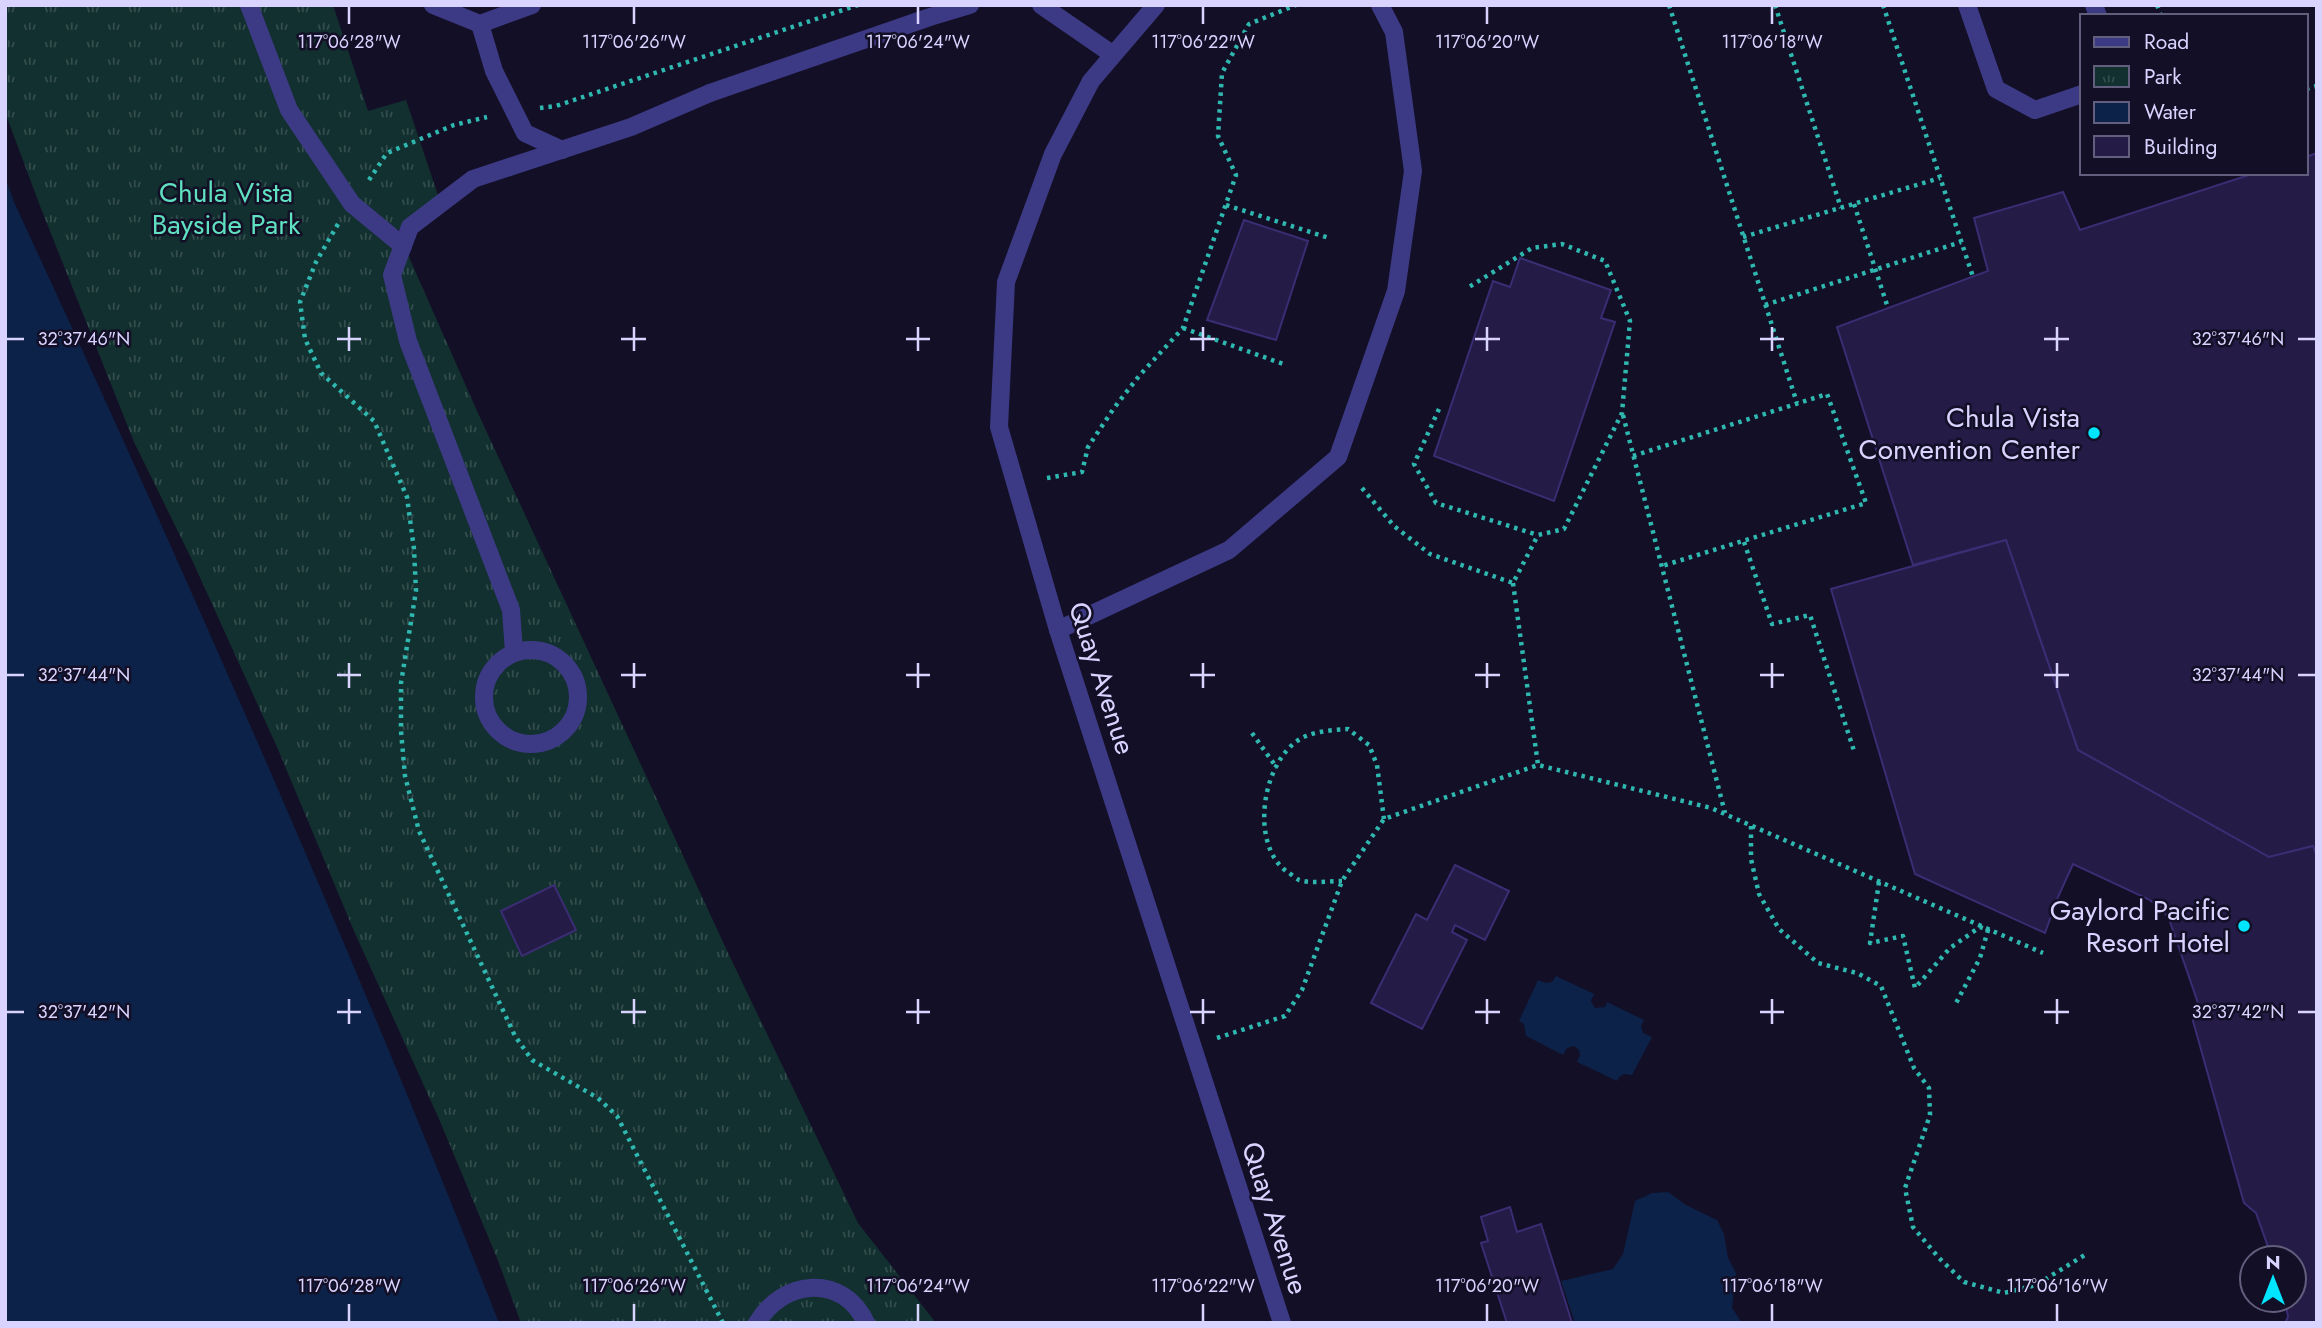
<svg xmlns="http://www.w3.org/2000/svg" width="2322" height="1328" viewBox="0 0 2322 1328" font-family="Jost,sans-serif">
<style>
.park{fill:url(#park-tufts)}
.water{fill:#0c2248}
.building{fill:#241b47;stroke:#3b2d73;stroke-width:2}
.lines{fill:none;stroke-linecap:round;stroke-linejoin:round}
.path{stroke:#2fb8b0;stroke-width:4.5;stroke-dasharray:3.5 5;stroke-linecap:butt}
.service{stroke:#3d3a85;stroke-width:18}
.tertiary{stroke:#3d3a85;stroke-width:18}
.ticks{fill:none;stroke:#d9d4ff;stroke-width:2.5}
.poi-dot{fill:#00e5ff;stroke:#130f26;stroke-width:2.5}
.labels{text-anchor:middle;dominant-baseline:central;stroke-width:5;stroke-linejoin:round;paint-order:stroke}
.park-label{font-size:28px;fill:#5fe0c0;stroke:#130f26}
.poi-label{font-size:28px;fill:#d9d4ff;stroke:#130f26;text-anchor:end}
.street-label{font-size:28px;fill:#d9d4ff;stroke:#130f26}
.ticks-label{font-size:18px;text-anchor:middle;fill:#d9d4ff;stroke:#130f26;stroke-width:5;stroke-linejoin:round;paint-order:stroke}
</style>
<defs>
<pattern id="park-tufts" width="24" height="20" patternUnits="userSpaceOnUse" patternTransform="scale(1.75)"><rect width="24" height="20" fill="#12302f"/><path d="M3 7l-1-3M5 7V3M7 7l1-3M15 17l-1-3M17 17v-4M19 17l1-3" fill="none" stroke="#344d4e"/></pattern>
</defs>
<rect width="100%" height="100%" fill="#130f26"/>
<path class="park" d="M 5,5 L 333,5 L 368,111 L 406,100 L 443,210 L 397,230 L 477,411 L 729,955 L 858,1223 L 936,1323 L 521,1323 L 497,1258 L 439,1119 L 354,931 L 277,747 L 192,560 L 134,442 L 40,206 L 5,112 Z"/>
<g class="water">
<path d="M 5,177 L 14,202 C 185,571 350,944 499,1323 L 5,1323 Z"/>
<path d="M 1556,976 L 1594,994 L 1591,1001 L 1595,1008 L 1605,1007 L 1607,1002 L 1644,1020 L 1641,1026 L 1643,1033 L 1652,1037 L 1632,1075 L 1624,1074 L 1619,1077 L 1617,1081 L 1577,1062 L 1580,1055 L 1579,1050 L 1574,1046 L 1567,1048 L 1563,1055 L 1526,1036 L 1524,1024 L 1519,1021 L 1538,980 L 1546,983 L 1552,982 Z"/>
<path d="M 1668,1192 L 1686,1205 L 1717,1220 L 1724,1234 L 1728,1258 L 1736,1273 L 1732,1308 L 1742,1323 L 1575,1323 L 1561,1281 L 1613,1269 L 1623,1254 L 1635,1201 L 1652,1193 Z"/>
</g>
<g class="building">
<path d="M 2317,153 L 2317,857 L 2313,846 L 2269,857 L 2078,750 L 2006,540 L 1913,565 L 1837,327 L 1988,271 L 1974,218 L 2063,192 L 2080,230 L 2255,173 L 2306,173 L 2306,157 Z"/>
<path d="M 1244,220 L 1308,241 L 1276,340 L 1207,320 Z"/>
<path d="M 1520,258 L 1611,290 L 1601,318 L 1615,322 L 1554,501 L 1434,456 L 1493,281 L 1510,287 Z"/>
<path d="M 2006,540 L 2078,750 L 2269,857 L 2313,846 L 2317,857 L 2317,1323 L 2285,1323 L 2288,1317 L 2285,1300 L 2294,1300 L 2294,1258 L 2272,1258 L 2256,1213 L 2244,1203 L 2193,1021 L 2199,1006 L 2169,919 L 2161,908 L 2148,899 L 2073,864 L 2058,897 L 2045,933 L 1915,874 L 1831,589 Z"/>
<path d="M 1455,865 L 1509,891 L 1485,940 L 1455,925 L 1452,932 L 1467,940 L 1422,1029 L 1371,1003 L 1416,914 L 1427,920 Z"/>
<path d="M 554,885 L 576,930 L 522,956 L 501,911 Z"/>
<path d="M 1510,1207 L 1517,1232 L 1541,1224 L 1572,1323 L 1507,1323 L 1481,1243 L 1488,1241 L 1481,1217 Z"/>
</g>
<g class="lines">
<g class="path">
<path d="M 1669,5 L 1797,403"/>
<path d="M 1775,5 L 1841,208"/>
<path d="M 1883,5 L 1973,277"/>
<path d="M 2157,5 L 2161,16"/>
<path d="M 2306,89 L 2317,86"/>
<path d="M 540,108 L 556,106 L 858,5"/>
<path d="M 369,180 L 387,153 L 454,125 L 487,117"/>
<path d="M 1854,204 L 1888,308"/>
<path d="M 1226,205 L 1329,238"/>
<path d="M 338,224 L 316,262 L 300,302 L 305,339 L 321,373 L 374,421 L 407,497 L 414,549 L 416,591 L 401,683 L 401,731 L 405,776 L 419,831 L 515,1036 L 532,1060 L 598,1098 L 617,1116 L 723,1323"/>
<path d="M 1743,237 L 1940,178"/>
<path d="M 1765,305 L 1961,242"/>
<path d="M 1183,328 L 1286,365"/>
<path d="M 1439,409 L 1414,464 L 1436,503 L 1538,535"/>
<path d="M 1623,415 L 1725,813"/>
<path d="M 1633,456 L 1827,394 L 1866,503 L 1662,566"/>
<path d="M 1047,478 L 1082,472 L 1088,447 L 1114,408 L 1139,376 L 1183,328 L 1236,175 L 1218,136 L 1222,73 L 1249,24 L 1296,5"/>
<path d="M 1362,488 L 1394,526 L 1430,554 L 1513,583 L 1538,535 L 1564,529 L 1622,413 L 1630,321 L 1605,261 L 1562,244 L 1532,248 L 1469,287"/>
<path d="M 1744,542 L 1772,624 L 1810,615 L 1855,754"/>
<path d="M 1513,583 L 1538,765"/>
<path d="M 1252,733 L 1277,768"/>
<path d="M 1751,826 L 1751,859 L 1759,894 L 1779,929 L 1818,963 L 1857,973 L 1881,986 L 1914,1068 L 1929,1088 L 1930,1115 L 1905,1188 L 1913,1227 L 1939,1258 L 1964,1282 L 2004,1293 L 2036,1285 L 2088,1253"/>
<path d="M 1342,881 C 1329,881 1312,884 1299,880 C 1295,878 1290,873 1286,871 C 1248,842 1263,754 1306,736 C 1318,731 1334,730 1348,729 L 1369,745 L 1377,765 L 1384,819"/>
<path d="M 1879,882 L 1870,943 L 1903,936 L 1915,988 L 1950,948 L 1980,927 L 1988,930 L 1980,958 L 1955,1005"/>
<path d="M 1217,1038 L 1285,1016 L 1302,990 L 1342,881 L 1384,819 L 1538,765 L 1711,808 L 2043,953"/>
</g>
<g class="service">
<path d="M 249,5 L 289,110 L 352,204 L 403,246"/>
<path d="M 433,5 L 480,24 L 532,5"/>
<path d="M 1967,5 L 1996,89 L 2035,110 L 2082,94"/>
<path d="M 2094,5 L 2098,16"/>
<path d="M 480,24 L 494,71 L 525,133 L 562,150"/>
<path d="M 1058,630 L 1229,550 L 1338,457 L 1396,291 L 1413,171 L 1394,32 L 1380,5"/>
<circle cx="531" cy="697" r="47"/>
<path d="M 514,652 L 511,610 L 408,341 L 392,275 L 410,227 L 473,179 L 631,127 L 710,93"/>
<path d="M 757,1323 C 783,1279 843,1273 866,1323"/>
</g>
<g class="tertiary">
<path d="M 1041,5 L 1112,54"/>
<path d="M 1156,5 L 1091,81 L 1053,154 L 1006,282 L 999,427 L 1058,630 L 1282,1323"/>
<path d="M 710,93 L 930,17 L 970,5"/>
</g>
</g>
<path class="ticks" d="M 349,7 L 349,24M 634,7 L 634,24M 918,7 L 918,24M 1203,7 L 1203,24M 1487,7 L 1487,24M 1772,7 L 1772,24M 349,327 L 349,351M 634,327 L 634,351M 918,327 L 918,351M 1203,327 L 1203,351M 1487,327 L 1487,351M 1772,327 L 1772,351M 2057,327 L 2057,351M 7,339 L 24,339M 337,339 L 361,339M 621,339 L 646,339M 906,339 L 930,339M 1190,339 L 1215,339M 1475,339 L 1500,339M 1760,339 L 1784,339M 2044,339 L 2069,339M 2298,339 L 2315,339M 349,663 L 349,688M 634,663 L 634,688M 918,663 L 918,688M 1203,663 L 1203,688M 1487,663 L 1487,688M 1772,663 L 1772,688M 2057,663 L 2057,688M 7,675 L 24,675M 337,675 L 361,675M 621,675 L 646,675M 906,675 L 930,675M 1190,675 L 1215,675M 1475,675 L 1500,675M 1760,675 L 1784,675M 2044,675 L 2069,675M 2298,675 L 2315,675M 349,999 L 349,1024M 634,999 L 634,1024M 918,999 L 918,1024M 1203,999 L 1203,1024M 1487,999 L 1487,1024M 1772,999 L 1772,1024M 2057,999 L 2057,1024M 7,1012 L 24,1012M 337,1012 L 361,1012M 621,1012 L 646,1012M 906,1012 L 930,1012M 1190,1012 L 1215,1012M 1475,1012 L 1500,1012M 1760,1012 L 1784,1012M 2044,1012 L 2069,1012M 2298,1012 L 2315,1012M 349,1304 L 349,1321M 634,1304 L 634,1321M 918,1304 L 918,1321M 1203,1304 L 1203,1321M 1487,1304 L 1487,1321M 1772,1304 L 1772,1321M 2057,1304 L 2057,1321"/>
<g class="poi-dot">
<circle cx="2094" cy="433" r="7"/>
<circle cx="2244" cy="926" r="7"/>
</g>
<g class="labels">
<g class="park-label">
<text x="226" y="192">Chula Vista<tspan x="226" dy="32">Bayside Park</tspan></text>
</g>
<g class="poi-label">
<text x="2080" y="417">Chula Vista<tspan x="2080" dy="32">Convention Center</tspan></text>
<text x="2230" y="910">Gaylord Pacific<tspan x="2230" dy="32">Resort Hotel</tspan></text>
</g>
<g class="street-label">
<text transform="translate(1102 678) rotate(72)">Quay Avenue</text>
<text transform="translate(1275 1218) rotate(72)">Quay Avenue</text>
</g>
</g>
<g class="ticks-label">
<text x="349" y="48">117°06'28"W</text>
<text x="634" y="48">117°06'26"W</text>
<text x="918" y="48">117°06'24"W</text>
<text x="1203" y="48">117°06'22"W</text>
<text x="1487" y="48">117°06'20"W</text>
<text x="1772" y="48">117°06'18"W</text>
<text x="84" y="345">32°37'46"N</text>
<text x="2238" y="345">32°37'46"N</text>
<text x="84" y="681">32°37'44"N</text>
<text x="2238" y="681">32°37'44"N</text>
<text x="84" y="1018">32°37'42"N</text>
<text x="2238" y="1018">32°37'42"N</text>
<text x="349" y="1292">117°06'28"W</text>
<text x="634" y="1292">117°06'26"W</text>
<text x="918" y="1292">117°06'24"W</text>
<text x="1203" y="1292">117°06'22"W</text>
<text x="1487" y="1292">117°06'20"W</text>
<text x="1772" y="1292">117°06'18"W</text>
<text x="2057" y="1292">117°06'16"W</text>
</g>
<rect width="2322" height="1328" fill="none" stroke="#d9d4ff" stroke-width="14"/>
<rect x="2080" y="14" width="228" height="161" fill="#130f26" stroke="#625e7d" stroke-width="2"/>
<rect x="2094" y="37" width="35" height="10" fill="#3d3a85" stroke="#625e7d" stroke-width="2"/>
<text x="2144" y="49" font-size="21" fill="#d9d4ff">Road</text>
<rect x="2094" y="66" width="35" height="21" fill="url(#park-tufts)" stroke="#625e7d" stroke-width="2"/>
<text x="2144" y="84" font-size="21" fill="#d9d4ff">Park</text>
<rect x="2094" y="102" width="35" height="21" fill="#0c2248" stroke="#625e7d" stroke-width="2"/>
<text x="2144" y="119" font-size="21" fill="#d9d4ff">Water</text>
<rect x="2094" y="136" width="35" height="21" fill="#241b47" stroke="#625e7d" stroke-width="2"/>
<text x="2144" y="154" font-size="21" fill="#d9d4ff">Building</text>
<g transform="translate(2273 1279)"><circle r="33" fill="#130f26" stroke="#625e7d" stroke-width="2"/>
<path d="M0-5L12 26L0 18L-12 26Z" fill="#00e5ff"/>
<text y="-10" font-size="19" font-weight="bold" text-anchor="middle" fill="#d9d4ff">N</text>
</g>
</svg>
